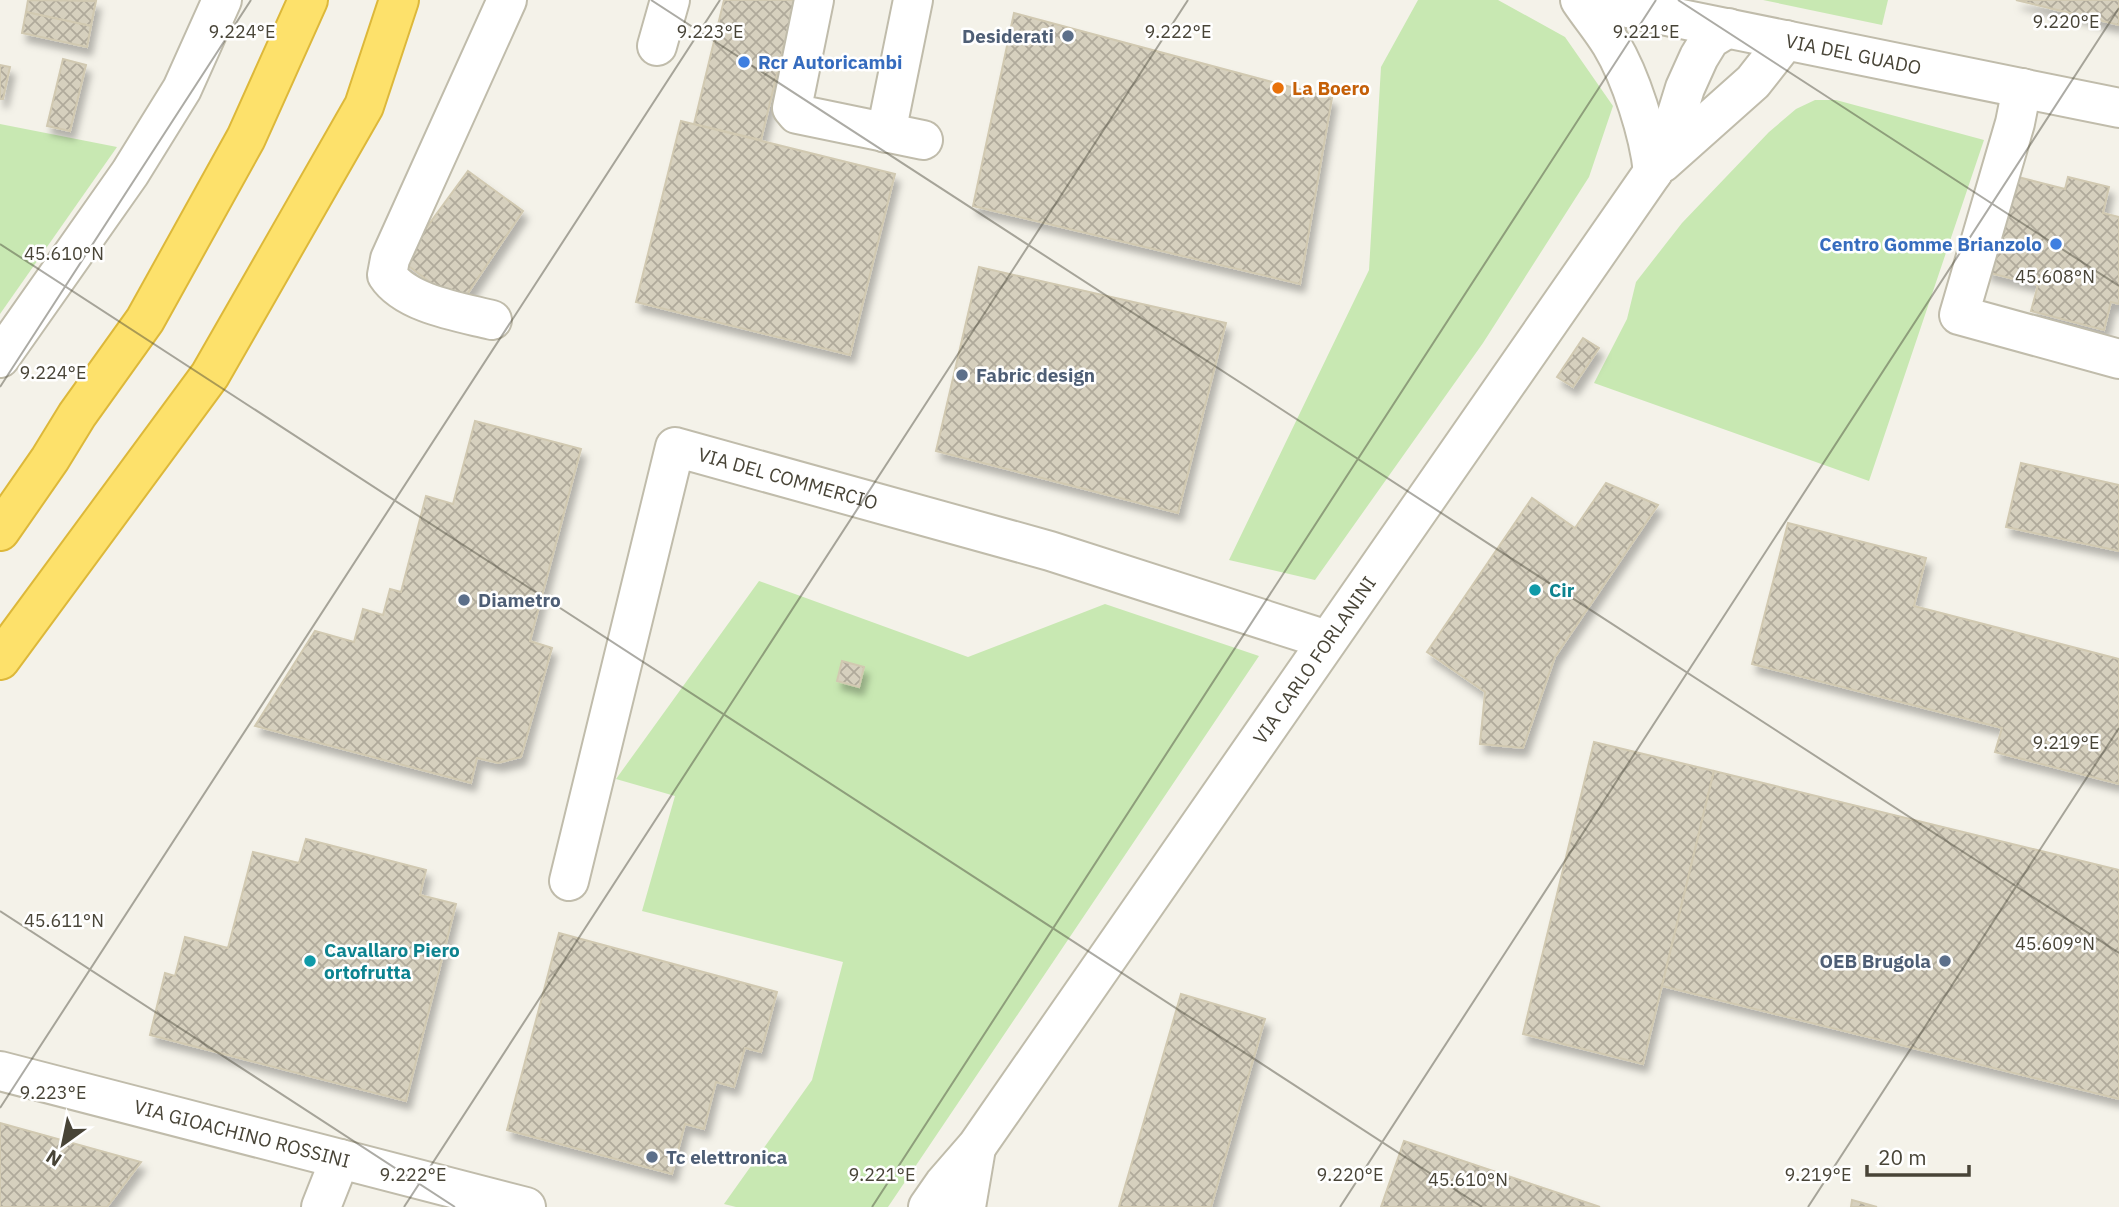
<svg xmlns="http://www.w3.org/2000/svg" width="2119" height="1207" viewBox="0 0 2119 1207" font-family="'IBM Plex Sans',sans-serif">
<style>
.green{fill:#c8e8b2}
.building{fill:url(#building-cross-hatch);stroke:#d1c9b1;stroke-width:2;filter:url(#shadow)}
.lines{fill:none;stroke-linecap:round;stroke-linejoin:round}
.minor-casing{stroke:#c0bcab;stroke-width:42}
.highway-casing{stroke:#ddb83a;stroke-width:42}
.minor{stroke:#fff;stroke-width:38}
.highway{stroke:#fde16b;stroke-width:38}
.ticks{fill:none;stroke:#484437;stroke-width:2;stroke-opacity:0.45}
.service-dot{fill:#5c6f8a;stroke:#fff;stroke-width:2.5}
.shop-dot{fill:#3f7fe0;stroke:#fff;stroke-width:2.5}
.food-dot{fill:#e8710a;stroke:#fff;stroke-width:2.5}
.culture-dot{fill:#0f9aa8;stroke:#fff;stroke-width:2.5}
.labels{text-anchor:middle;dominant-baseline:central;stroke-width:5;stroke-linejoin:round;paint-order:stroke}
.service-label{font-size:19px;font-weight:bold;fill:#4e5e75;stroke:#fff;text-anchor:start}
.street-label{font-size:19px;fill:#484437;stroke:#fff}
.shop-label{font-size:19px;font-weight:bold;fill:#366cbe;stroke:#fff;text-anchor:start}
.food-label{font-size:19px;font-weight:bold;fill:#c56008;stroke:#fff;text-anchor:start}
.culture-label{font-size:19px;font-weight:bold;fill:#0d838f;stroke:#fff;text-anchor:start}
.ticks-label{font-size:18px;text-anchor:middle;fill:#484437;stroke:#fff;stroke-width:5;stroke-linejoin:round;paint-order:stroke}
</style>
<defs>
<pattern id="building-cross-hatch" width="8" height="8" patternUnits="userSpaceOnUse" patternTransform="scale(1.75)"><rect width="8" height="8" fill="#d6d0be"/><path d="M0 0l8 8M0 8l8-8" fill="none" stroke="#b0aa9b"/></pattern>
<filter id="shadow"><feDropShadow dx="4.5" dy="8" stdDeviation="3.5" flood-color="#0004"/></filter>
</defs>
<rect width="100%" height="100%" fill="#f4f2e9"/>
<g class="green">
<path d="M 1418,0 L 1498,0 L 1565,37 L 1613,106 L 1589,177 L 1483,343 L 1315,580 L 1229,560 L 1369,270 L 1381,67 Z"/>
<path d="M 1763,0 L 1888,0 L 1882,25 Z"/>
<path d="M 1815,100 L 1836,100 L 1984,140 L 1869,481 L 1594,383 L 1627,319 L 1636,282 L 1682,223 L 1769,132 L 1796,109 Z"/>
<path d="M 0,124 L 117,147 L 0,314 Z"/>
<path d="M 759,581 L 968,657 L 1105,604 L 1259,656 L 888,1207 L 736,1207 L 724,1204 L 812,1080 L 843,962 L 642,911 L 675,796 L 616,779 Z"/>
</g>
<g class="building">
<path d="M 28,0 L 96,1 L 91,26 L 26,12 Z"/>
<path d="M 724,0 L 795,0 L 761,140 L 694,124 Z"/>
<path d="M 2016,0 L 2119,0 L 2119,25 Z"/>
<path d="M 26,12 L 91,26 L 87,47 L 22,33 Z"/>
<path d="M 1014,13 L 1332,98 L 1300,284 L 973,206 Z"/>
<path d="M 63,59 L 86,65 L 70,131 L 47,126 Z"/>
<path d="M 0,65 L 10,67 L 3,99 L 0,99 Z"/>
<path d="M 681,121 L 895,174 L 850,355 L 636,302 Z"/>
<path d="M 468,171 L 523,211 L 460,305 L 402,261 Z"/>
<path d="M 2010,175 L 2065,189 L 2068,177 L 2109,187 L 2103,213 L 2119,217 L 2119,304 L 2111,302 L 2104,330 L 2031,311 L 2038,285 L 1986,272 Z"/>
<path d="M 979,267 L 1226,323 L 1178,513 L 936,451 Z"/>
<path d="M 1583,338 L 1599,348 L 1573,387 L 1557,377 Z"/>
<path d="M 475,421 L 581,449 L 530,641 L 552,648 L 521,757 L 498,763 L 477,758 L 471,783 L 255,726 L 315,631 L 354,642 L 363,609 L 383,615 L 390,589 L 401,592 L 426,496 L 453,504 Z"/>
<path d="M 2021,463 L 2119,485 L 2119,551 L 2006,527 Z"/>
<path d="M 1606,483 L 1658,505 L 1555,657 L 1523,748 L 1480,744 L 1485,692 L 1427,652 L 1532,498 L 1575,528 Z"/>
<path d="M 1788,523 L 1926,558 L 1914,606 L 2119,659 L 2119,784 L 1995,752 L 2002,728 L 1752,664 Z"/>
<path d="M 842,661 L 864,667 L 859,687 L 837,681 Z"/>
<path d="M 1594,742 L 1714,771 L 1643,1064 L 1523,1034 Z"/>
<path d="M 1714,771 L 2119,870 L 2119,1099 L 1662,986 Z"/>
<path d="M 306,839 L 426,870 L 420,895 L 456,904 L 406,1101 L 150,1035 L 165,973 L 175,976 L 185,937 L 228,948 L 253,852 L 299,863 Z"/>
<path d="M 559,933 L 777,992 L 761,1052 L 745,1048 L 734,1087 L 716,1082 L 704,1129 L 685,1124 L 672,1174 L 507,1130 Z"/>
<path d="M 1181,994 L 1265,1019 L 1211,1207 L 1119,1207 Z"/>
<path d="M 0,1123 L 141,1162 L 107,1207 L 0,1207 Z"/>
<path d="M 1404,1141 L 1600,1207 L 1381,1207 Z"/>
<path d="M 1852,1200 L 1877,1207 L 1851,1207 Z"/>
</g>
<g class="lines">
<defs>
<g id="minor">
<path d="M 814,0 L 792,108 L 797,114 L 923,140"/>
<path d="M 1580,0 C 1590,15 1602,29 1611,44 C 1631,77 1649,134 1653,172"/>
<path id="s1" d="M 1588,0 L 2119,108"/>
<path d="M 657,46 L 670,0"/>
<path d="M 2022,88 L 2015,123 L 1959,315 L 2119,359"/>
<path d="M 886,133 L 913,0"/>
<path d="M 1662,163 L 1753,82 L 1786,40"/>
<path d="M 492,320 C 460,312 406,304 387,275 L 390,259 L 507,0"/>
<path d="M 0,358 L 130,173 L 182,89 L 222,0"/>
<path id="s2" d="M 569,881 L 675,447 L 1050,551 L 1327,640"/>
<path id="s3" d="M 0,1071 L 526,1207"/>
<path d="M 321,1207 L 340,1159"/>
<path id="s4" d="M 928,1207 L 944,1184 L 977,1146 L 1653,172 L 1671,133 L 1685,88 L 1699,57 L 1710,39 L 1728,28"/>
<path d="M 966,1207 L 976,1148"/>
</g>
<g id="highway">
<path d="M 0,531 L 50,459 L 77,415 L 145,320 L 246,138 L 308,0"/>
<path d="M 0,660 L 210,375 L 364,106 L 399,0"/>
</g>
</defs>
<use href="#minor" class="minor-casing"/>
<use href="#highway" class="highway-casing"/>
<use href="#minor" class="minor"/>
<use href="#highway" class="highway"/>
</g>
<path class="ticks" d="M 651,0 L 2119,953M 1678,0 L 2119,286M 0,244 L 1482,1207M 0,387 L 251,0M 0,911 L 455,1207M 0,1108 L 720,0M 404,1207 L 1188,0M 872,1207 L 1656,0M 1340,1207 L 2119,8M 1808,1207 L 2119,728"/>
<g class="service-dot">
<circle cx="1068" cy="36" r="7"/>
<circle cx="962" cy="375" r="7"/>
<circle cx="464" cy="600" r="7"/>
<circle cx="1945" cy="961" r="7"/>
<circle cx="652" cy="1157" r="7"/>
</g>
<g class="shop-dot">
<circle cx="744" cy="62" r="7"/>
<circle cx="2056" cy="244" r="7"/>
</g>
<circle class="food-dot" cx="1278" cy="88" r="7"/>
<g class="culture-dot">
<circle cx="1535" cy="590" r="7"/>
<circle cx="310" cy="961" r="7"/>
</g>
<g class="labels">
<g class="service-label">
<text x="1054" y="36" text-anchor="end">Desiderati</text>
<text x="976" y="375">Fabric design</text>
<text x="478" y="600">Diametro</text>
<text x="1931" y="961" text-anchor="end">OEB Brugola</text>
<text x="666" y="1157">Tc elettronica</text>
</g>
<g class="street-label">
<text stroke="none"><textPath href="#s1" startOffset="271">VIA DEL GUADO</textPath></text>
<text stroke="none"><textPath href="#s2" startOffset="564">VIA DEL COMMERCIO</textPath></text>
<text stroke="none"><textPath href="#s4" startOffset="670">VIA CARLO FORLANINI</textPath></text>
<text stroke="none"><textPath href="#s3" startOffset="250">VIA GIOACHINO ROSSINI</textPath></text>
</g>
<g class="shop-label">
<text x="758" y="62">Rcr Autoricambi</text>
<text x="2042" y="244" text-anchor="end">Centro Gomme Brianzolo</text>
</g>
<g class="food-label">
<text x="1292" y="88">La Boero</text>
</g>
<g class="culture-label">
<text x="1549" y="590">Cir</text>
<text x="324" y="950">Cavallaro Piero<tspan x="324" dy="22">ortofrutta</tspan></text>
</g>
</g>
<g class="ticks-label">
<text x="2066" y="28">9.220°E</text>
<text x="710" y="38">9.223°E</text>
<text x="242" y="38">9.224°E</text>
<text x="1178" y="38">9.222°E</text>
<text x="1646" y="38">9.221°E</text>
<text x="64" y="260">45.610°N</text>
<text x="2055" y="283">45.608°N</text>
<text x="53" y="379">9.224°E</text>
<text x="2066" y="749">9.219°E</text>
<text x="64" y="927">45.611°N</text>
<text x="2055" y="950">45.609°N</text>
<text x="53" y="1099">9.223°E</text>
<text x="413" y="1181">9.222°E</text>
<text x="882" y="1181">9.221°E</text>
<text x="1350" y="1181">9.220°E</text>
<text x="1818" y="1181">9.219°E</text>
<text x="1468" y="1186">45.610°N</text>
</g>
<g transform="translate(63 1144) rotate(213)" stroke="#ffffff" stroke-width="5" paint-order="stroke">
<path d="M0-5L12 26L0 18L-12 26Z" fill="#484437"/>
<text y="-10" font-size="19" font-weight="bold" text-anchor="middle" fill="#484437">N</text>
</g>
<path d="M1867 1165v10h102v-10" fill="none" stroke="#484437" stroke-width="3.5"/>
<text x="1878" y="1165" font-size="21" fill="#484437" stroke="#ffffff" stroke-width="5" paint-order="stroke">20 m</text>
</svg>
